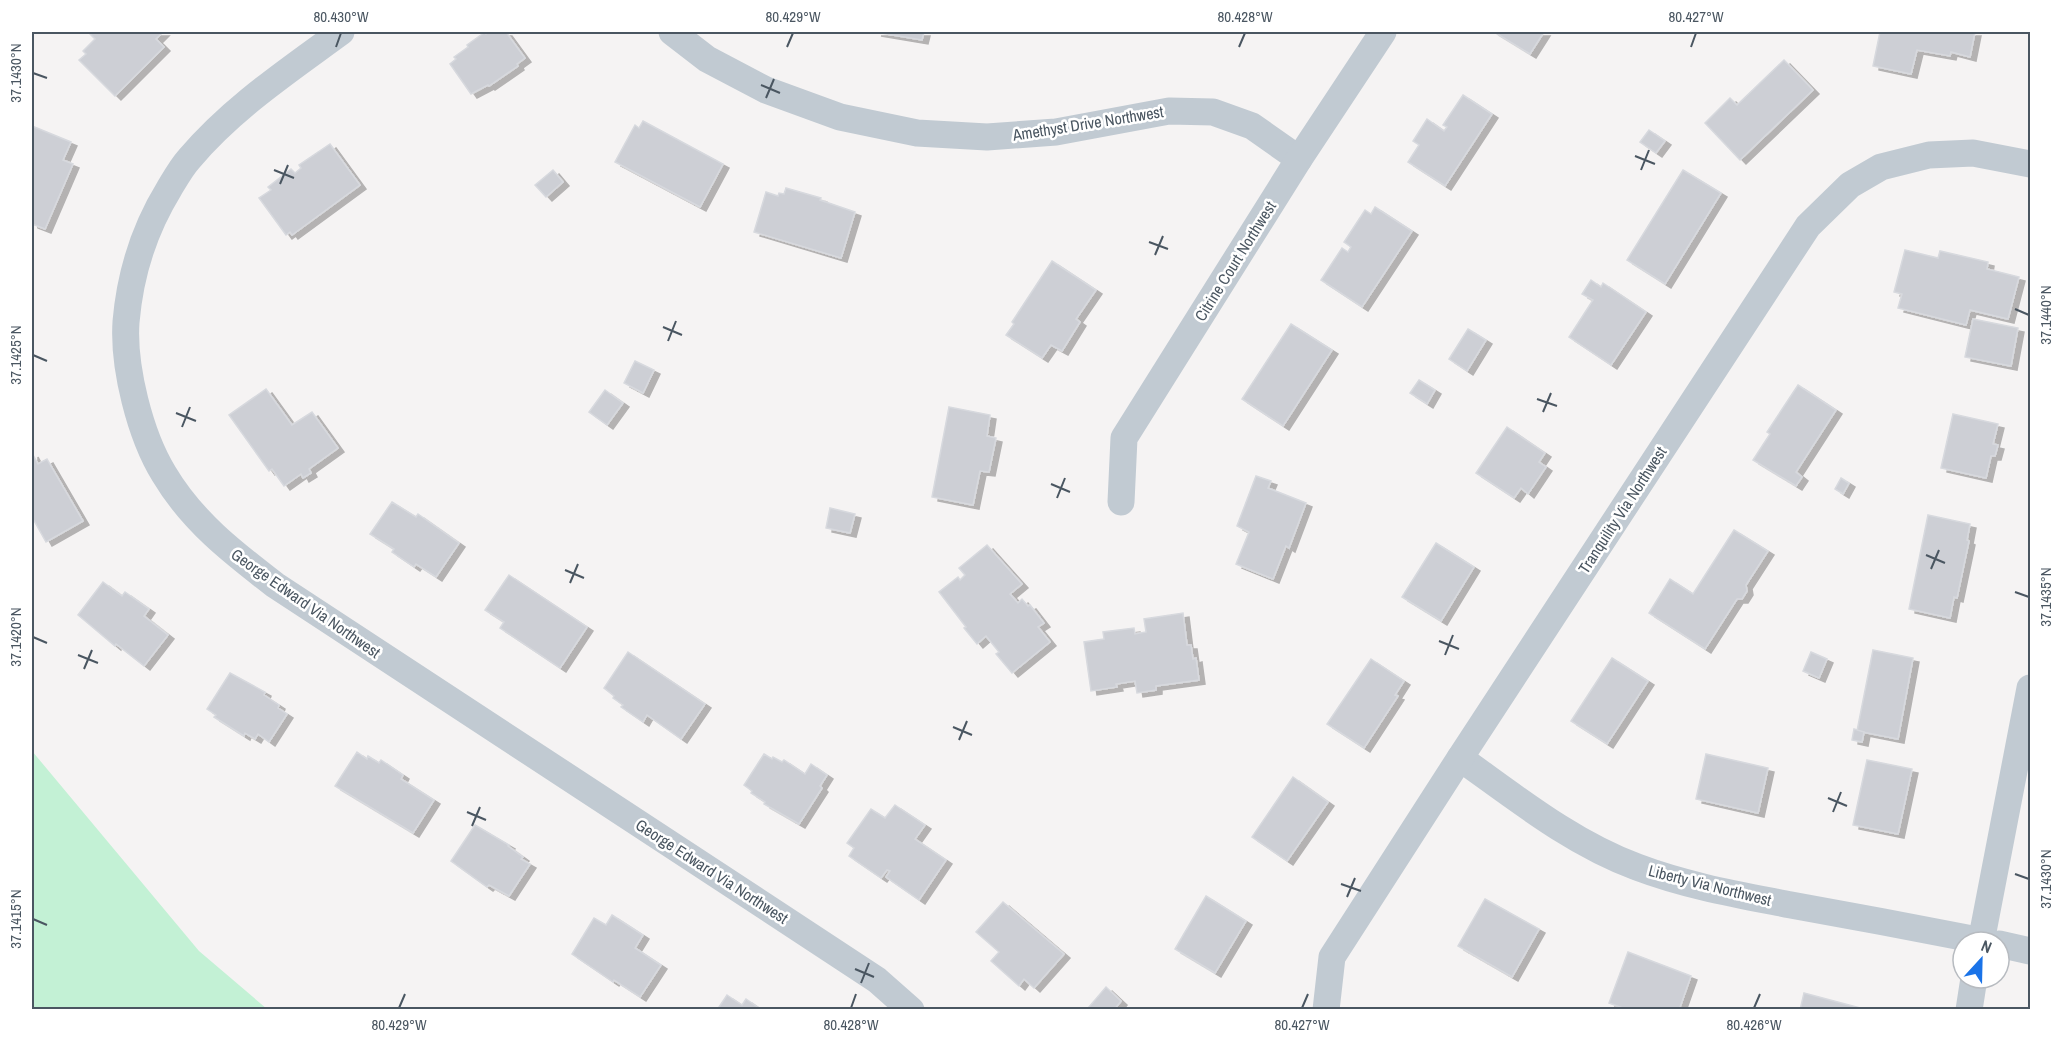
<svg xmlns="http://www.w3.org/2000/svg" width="2062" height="1041" viewBox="0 0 2062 1041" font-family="'Archivo Narrow',sans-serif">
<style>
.green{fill:#c3f1d5}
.building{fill:#cdcfd5;stroke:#d7d9de;stroke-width:1.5;filter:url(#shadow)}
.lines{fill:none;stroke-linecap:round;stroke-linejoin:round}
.street{stroke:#c1cad2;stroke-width:27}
.ticks{fill:none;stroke:#4a5661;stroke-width:2}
.labels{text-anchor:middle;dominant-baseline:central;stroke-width:5;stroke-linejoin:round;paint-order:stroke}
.street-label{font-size:16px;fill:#4a5661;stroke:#fff}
.neatline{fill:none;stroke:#4a5661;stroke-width:2}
.ticks-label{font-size:15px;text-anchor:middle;fill:#4a5661}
</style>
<defs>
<filter id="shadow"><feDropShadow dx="6" dy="4" stdDeviation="0" flood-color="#0004"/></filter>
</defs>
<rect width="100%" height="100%" fill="#f5f3f3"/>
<path class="green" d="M 32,751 L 199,951 L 267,1009 L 32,1009 Z"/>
<g class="building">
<path d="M 88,32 L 163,32 L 156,39 L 164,47 L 115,96 L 79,60 L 86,54 L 83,51 L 95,39 Z"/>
<path d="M 485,32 L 486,34 L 489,32 L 506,32 L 525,58 L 517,64 L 518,66 L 489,86 L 488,85 L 471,94 L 450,64 L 456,59 L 454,57 L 468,47 L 467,45 Z"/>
<path d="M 875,32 L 924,32 L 922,40 Z"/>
<path d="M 1494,32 L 1544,32 L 1530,54 Z"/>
<path d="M 1880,32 L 1975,32 L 1970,57 L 1951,52 L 1950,56 L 1917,50 L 1911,74 L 1873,66 Z"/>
<path d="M 1784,60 L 1813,90 L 1740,160 L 1705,123 L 1730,98 L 1737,105 Z"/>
<path d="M 1463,95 L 1492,114 L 1445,186 L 1408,162 L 1419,145 L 1413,141 L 1427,119 L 1444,131 L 1447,127 L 1443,125 Z"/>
<path d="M 643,121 L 723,164 L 700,207 L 615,162 L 635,125 L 639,128 Z"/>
<path d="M 32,126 L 71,142 L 63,160 L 73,164 L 45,229 L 32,224 Z"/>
<path d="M 1649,130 L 1665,141 L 1656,153 L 1640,142 Z"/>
<path d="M 330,144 L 360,185 L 292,235 L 290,232 L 286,235 L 259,198 L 271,190 L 268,187 L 291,169 L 295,173 L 301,168 L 299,165 Z"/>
<path d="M 553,170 L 563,182 L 546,197 L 535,185 Z"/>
<path d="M 1683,170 L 1721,193 L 1665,284 L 1627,260 Z"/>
<path d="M 786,188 L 821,198 L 820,200 L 855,212 L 841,258 L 754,232 L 766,192 L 778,196 L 779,193 L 784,194 Z"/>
<path d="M 1375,207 L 1412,231 L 1362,307 L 1321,280 L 1342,248 L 1348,252 L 1351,247 L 1344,242 L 1365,210 L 1371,214 Z"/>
<path d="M 1905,250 L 1938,258 L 1940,251 L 1988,262 L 1987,269 L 2019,277 L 2008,319 L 1970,310 L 1966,325 L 1898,308 L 1902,294 L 1894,292 Z"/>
<path d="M 1052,261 L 1096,290 L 1076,319 L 1080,322 L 1062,351 L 1051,345 L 1042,358 L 1006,335 L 1014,324 L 1012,322 Z"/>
<path d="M 1591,280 L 1601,287 L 1603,283 L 1646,312 L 1611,365 L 1569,337 L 1593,300 L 1582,294 Z"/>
<path d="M 1973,319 L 2018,328 L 2011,366 L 1965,357 Z"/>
<path d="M 1291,324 L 1332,350 L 1283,426 L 1242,399 Z"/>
<path d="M 1468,329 L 1486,340 L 1467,371 L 1449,359 Z"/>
<path d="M 635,361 L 654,370 L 643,393 L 624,383 Z"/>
<path d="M 1419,380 L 1435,390 L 1427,404 L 1410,393 Z"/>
<path d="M 1798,385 L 1836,410 L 1796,472 L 1802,477 L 1796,486 L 1753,460 L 1770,434 L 1767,432 Z"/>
<path d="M 266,389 L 292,425 L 312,412 L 338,448 L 309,469 L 311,473 L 303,478 L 301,474 L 284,486 L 272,469 L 269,471 L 229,415 Z"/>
<path d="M 605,390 L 623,403 L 607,425 L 589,412 Z"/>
<path d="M 949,407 L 990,415 L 987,436 L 996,438 L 989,472 L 980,471 L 973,505 L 932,497 Z"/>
<path d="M 1953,414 L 1998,424 L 1993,444 L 1998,445 L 1995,456 L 1991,456 L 1986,478 L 1941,468 Z"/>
<path d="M 1507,427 L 1545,453 L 1539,462 L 1546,467 L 1528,494 L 1521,488 L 1514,498 L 1476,473 Z"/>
<path d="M 32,453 L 38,464 L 47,459 L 83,521 L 46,542 L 32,517 Z"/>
<path d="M 1256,476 L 1271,481 L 1268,488 L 1306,503 L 1289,548 L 1286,546 L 1273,579 L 1236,564 L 1249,532 L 1237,526 Z"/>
<path d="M 1841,478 L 1849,483 L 1843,494 L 1835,489 Z"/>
<path d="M 392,502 L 416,517 L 418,514 L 459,543 L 436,577 L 416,564 L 414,567 L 392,552 L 394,549 L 370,534 Z"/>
<path d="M 830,508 L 855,514 L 850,533 L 826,528 Z"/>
<path d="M 1928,515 L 1970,524 L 1967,540 L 1969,541 L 1957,598 L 1954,597 L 1950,618 L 1909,609 Z"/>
<path d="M 1734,530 L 1768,551 L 1746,585 L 1747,591 L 1742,599 L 1737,599 L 1705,649 L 1649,613 L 1670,579 L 1693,594 Z"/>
<path d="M 1436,543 L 1474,567 L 1441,621 L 1402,597 Z"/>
<path d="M 987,545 L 1022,584 L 1010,594 L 1018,603 L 1022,599 L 1028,606 L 1030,605 L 1044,623 L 1038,627 L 1050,642 L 1012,673 L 996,654 L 999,652 L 986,636 L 977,644 L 964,628 L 966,627 L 939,592 L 958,577 L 960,580 L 965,575 L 959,568 Z"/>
<path d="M 509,575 L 587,627 L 560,668 L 500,628 L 504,622 L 485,610 Z"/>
<path d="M 103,582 L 122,596 L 125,592 L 149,609 L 144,616 L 168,635 L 144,666 L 116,644 L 115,646 L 78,615 Z"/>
<path d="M 1183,613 L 1187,645 L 1191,645 L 1193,659 L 1196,658 L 1199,680 L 1156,686 L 1156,690 L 1137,693 L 1135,681 L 1116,684 L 1117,687 L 1091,691 L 1084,642 L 1104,639 L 1103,632 L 1134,628 L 1135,634 L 1146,632 L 1144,619 Z"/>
<path d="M 1873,650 L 1913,658 L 1898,739 L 1857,731 Z"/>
<path d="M 628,652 L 705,704 L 681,739 L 647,715 L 643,722 L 621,707 L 623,705 L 613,698 L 614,696 L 604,688 Z"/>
<path d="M 1811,652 L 1827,659 L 1819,678 L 1803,671 Z"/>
<path d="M 1612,658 L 1648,681 L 1607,744 L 1571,721 Z"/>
<path d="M 1371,659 L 1404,681 L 1395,695 L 1398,696 L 1364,748 L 1327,724 Z"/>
<path d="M 230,673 L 265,692 L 264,695 L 279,705 L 278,708 L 287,714 L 269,742 L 258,734 L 255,739 L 245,733 L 244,736 L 214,717 L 216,715 L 207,709 Z"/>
<path d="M 1854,729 L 1864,732 L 1862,742 L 1852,740 Z"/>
<path d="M 357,752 L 367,759 L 368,756 L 379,763 L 381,760 L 403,775 L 401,779 L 434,800 L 413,833 L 335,786 Z"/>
<path d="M 764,754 L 772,759 L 773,757 L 782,762 L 784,760 L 805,774 L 811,764 L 827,775 L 820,786 L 822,788 L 799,824 L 764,804 L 765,802 L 751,793 L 752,791 L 744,785 Z"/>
<path d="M 1706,754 L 1768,768 L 1758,813 L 1696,799 Z"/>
<path d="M 1867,760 L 1912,769 L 1898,834 L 1853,825 Z"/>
<path d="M 1293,777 L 1328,802 L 1287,861 L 1252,837 Z"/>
<path d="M 895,805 L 925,825 L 915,839 L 946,860 L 919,900 L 886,877 L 890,871 L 887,870 L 881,878 L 849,856 L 854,848 L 847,843 L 871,809 L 885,818 Z"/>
<path d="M 475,825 L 509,845 L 508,846 L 523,857 L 521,859 L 530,864 L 509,896 L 489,885 L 487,887 L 451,861 Z"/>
<path d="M 1206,896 L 1246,921 L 1215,973 L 1175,949 Z"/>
<path d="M 1485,899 L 1539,929 L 1512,977 L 1458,946 Z"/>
<path d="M 1003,902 L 1064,954 L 1034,988 L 1024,979 L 1019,986 L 991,961 L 999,952 L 976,932 Z"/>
<path d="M 612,915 L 643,935 L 635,948 L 661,965 L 640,997 L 614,980 L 613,982 L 572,954 L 594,918 L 606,925 Z"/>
<path d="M 1628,952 L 1691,976 L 1679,1010 L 1628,1010 L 1609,1003 Z"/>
<path d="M 1106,987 L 1121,1001 L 1114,1010 L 1091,1010 L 1088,1008 Z"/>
<path d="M 1804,993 L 1864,1009 L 1800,1010 Z"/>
<path d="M 727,995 L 742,1005 L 746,999 L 762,1010 L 717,1010 Z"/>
</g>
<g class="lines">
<g class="street">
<path d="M 341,32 C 288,71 232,108 189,159 C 181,168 175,179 169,189 C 145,228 130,275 126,322 C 123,367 140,435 164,474 C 192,521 232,552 275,585 L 763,905 L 877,980 L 911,1010"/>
<path d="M 672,32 L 707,59 L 766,90 L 840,117 L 917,133 L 987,137 L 1056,132 L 1169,111 L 1213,112 L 1252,126 L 1299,159"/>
<path d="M 1121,502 L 1124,438 L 1299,159 L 1383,32"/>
<path d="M 1460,758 C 1516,798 1572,843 1637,867 C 1687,886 1740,895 1791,905 C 1857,917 1922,929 1988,942"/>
<path d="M 1981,942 L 2030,688"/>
<path d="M 1999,944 L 2030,951"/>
<path d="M 1326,1010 L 1332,957 L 1460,758 L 1808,226 L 1850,185 L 1881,167 L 1929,155 L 1973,153 L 2030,164"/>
<path d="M 1969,1010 L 1974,978"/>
</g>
</g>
<path class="ticks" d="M 336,47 L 341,33M 787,47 L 793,33M 1239,47 L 1245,33M 1691,47 L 1696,33M 33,73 L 47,78M 761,85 L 780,93M 766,98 L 774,79M 1635,156 L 1655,164M 274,170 L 294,178M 1641,170 L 1649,150M 280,184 L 288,165M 1149,242 L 1168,249M 1155,255 L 1163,236M 2015,309 L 2029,315M 663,327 L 682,335M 668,341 L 676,321M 33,355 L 47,361M 1537,399 L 1557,406M 1543,412 L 1551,393M 176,413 L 196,421M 182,427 L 190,407M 1051,484 L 1070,492M 1057,498 L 1065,478M 1926,555 L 1945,563M 1931,569 L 1939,550M 565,570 L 584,578M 570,583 L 578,564M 2015,592 L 2029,597M 33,637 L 47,643M 1439,641 L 1459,649M 78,655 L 98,663M 1445,655 L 1453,635M 84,669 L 92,650M 953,727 L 972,735M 959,740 L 967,721M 1828,798 L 1847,806M 467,812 L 486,820M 1833,812 L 1841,792M 472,826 L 480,807M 2015,874 L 2029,879M 1341,884 L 1361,891M 1347,897 L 1355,878M 33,919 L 47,925M 855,969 L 874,977M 861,983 L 869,963M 399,1008 L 405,994M 851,1008 L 856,994M 1302,1008 L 1308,994M 1754,1008 L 1760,994"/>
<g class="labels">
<g class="street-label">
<text transform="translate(1088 123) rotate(-9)">Amethyst Drive Northwest</text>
<text transform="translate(1235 261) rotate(-58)">Citrine Court Northwest</text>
<text transform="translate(1622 510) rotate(-57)">Tranquility Via Northwest</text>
<text transform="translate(306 603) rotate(35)">George Edward Via Northwest</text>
<text transform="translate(712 871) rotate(33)">George Edward Via Northwest</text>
<text transform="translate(1710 885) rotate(14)">Liberty Via Northwest</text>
</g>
</g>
<rect width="2062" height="1041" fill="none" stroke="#ffffff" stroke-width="66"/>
<g transform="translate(1981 960) rotate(22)"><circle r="28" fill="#ffffff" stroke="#b7bbc0" stroke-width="1.5"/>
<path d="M0-4.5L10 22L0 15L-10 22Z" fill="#1a73e8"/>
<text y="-9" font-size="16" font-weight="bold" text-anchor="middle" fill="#4a5661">N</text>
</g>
<rect x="33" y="33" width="1996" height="975" class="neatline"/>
<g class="ticks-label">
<text x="341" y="22">80.430°W</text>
<text x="793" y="22">80.429°W</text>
<text x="1245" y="22">80.428°W</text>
<text x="1696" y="22">80.427°W</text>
<text transform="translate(16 73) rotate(-90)" y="5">37.1430°N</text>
<text transform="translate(2046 315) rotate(-90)" y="5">37.1440°N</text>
<text transform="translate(16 355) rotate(-90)" y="5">37.1425°N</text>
<text transform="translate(2046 597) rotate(-90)" y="5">37.1435°N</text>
<text transform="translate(16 637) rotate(-90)" y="5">37.1420°N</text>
<text transform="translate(2046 879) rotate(-90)" y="5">37.1430°N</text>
<text transform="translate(16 919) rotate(-90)" y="5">37.1415°N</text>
<text x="399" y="1030">80.429°W</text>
<text x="851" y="1030">80.428°W</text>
<text x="1302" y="1030">80.427°W</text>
<text x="1754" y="1030">80.426°W</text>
</g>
</svg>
